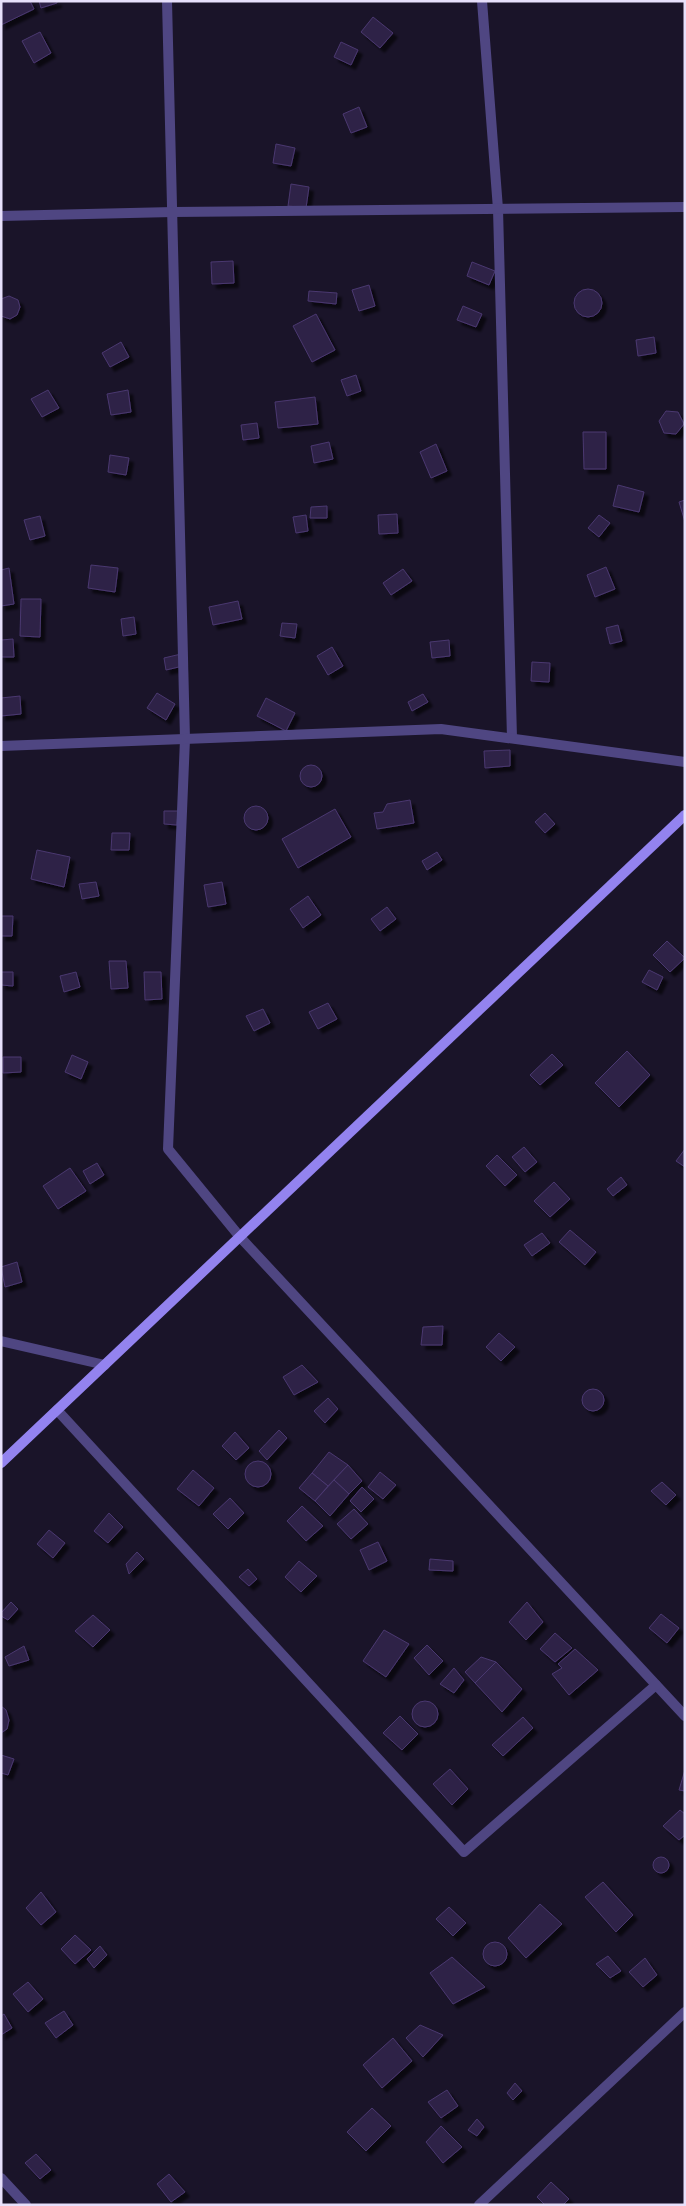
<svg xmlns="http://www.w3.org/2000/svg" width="686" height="2206" viewBox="0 0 686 2206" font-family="'Fira Sans',sans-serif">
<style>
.building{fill:#2f2347;stroke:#4a3870;filter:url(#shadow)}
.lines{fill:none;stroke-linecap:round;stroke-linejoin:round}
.street{stroke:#4f4682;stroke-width:10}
.secondary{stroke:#9383ef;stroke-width:10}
</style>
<defs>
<filter id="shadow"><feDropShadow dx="4.5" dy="4.5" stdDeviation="1" flood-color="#0009"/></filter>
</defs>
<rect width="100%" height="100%" fill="#1a1429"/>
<g class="building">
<path d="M 1,1 L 30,1 L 34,9 L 1,25 Z"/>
<path d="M 39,1 L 57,1 L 57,3 L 41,8 Z"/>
<path d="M 373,17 L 393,33 L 380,48 L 361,32 Z"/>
<path d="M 40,32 L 51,53 L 34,63 L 22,41 Z"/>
<path d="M 341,42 L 358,50 L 351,65 L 334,57 Z"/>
<path d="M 359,107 L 367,127 L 351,133 L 343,114 Z"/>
<path d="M 276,144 L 295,148 L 291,166 L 273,163 Z"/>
<path d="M 291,184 L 309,187 L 306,208 L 288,206 Z"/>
<path d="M 233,261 L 234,283 L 212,284 L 211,262 Z"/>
<path d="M 472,262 L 495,271 L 489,285 L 467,276 Z"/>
<path d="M 369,285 L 375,306 L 359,311 L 352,290 Z"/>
<circle cx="588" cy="303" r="14"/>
<path d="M 309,291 L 337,293 L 336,304 L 308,301 Z"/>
<path d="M 9,296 L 18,300 L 20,307 L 17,315 L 10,319 L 1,316 L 1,299 Z"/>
<path d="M 463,306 L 482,314 L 476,327 L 457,320 Z"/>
<path d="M 316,314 L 335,350 L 312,362 L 293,326 Z"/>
<path d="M 654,337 L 656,353 L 638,356 L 636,340 Z"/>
<path d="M 121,342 L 129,357 L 110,367 L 102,353 Z"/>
<path d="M 356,375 L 361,391 L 347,396 L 341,380 Z"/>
<path d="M 48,390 L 59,408 L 42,417 L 31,399 Z"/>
<path d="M 128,390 L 131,412 L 111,415 L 107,394 Z"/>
<path d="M 315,397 L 318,424 L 278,428 L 275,402 Z"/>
<path d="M 666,411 L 678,412 L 684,424 L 676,434 L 664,433 L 659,421 Z"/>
<path d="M 257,423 L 259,438 L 243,440 L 241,425 Z"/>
<path d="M 583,432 L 606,432 L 606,469 L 584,469 Z"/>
<path d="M 329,442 L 333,459 L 314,463 L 311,446 Z"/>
<path d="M 436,444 L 447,471 L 431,478 L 420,452 Z"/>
<path d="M 110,455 L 129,458 L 126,475 L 108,472 Z"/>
<path d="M 618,485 L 644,492 L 639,512 L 613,506 Z"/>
<path d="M 685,500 L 685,522 L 679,502 Z"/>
<path d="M 327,506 L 327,518 L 310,518 L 311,507 Z"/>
<path d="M 397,514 L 398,533 L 379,534 L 378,515 Z"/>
<path d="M 306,515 L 308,531 L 296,533 L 293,517 Z"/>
<path d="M 599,515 L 610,523 L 599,537 L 588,528 Z"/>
<path d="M 40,516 L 45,536 L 30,540 L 24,520 Z"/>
<path d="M 91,565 L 118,568 L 115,592 L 88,588 Z"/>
<path d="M 606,567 L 615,589 L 595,597 L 587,575 Z"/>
<path d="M 9,568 L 14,604 L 1,606 L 1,570 Z"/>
<path d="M 403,569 L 412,581 L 391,595 L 383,583 Z"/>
<path d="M 21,599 L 41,599 L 40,637 L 20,636 Z"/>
<path d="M 238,601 L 242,619 L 213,625 L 209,607 Z"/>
<path d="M 134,617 L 136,634 L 123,636 L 121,619 Z"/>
<path d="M 282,623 L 297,624 L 295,638 L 280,636 Z"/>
<path d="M 618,625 L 622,641 L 610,644 L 606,628 Z"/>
<path d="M 13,639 L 14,657 L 1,657 L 1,640 Z"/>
<path d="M 449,640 L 450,656 L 432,658 L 430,642 Z"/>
<path d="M 332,647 L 343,666 L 328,675 L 317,656 Z"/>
<path d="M 181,654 L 183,666 L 166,670 L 164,658 Z"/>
<path d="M 532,662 L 550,663 L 549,682 L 531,681 Z"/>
<path d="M 157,693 L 175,704 L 166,720 L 147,708 Z"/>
<path d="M 423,694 L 428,702 L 412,711 L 408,702 Z"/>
<path d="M 20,696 L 21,714 L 1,716 L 1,698 Z"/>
<path d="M 266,698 L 295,713 L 286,731 L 257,716 Z"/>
<path d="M 510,750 L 510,766 L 485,768 L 484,751 Z"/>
<circle cx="311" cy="776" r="11"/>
<path d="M 410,800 L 414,823 L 377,829 L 374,813 L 383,812 L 387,804 Z"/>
<circle cx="256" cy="818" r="12"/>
<path d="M 335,809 L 351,837 L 298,868 L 282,839 Z"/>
<path d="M 164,811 L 178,811 L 177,825 L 164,824 Z"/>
<path d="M 545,813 L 555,824 L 545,833 L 535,822 Z"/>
<path d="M 112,833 L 130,833 L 129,850 L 111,850 Z"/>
<path d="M 37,850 L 70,857 L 64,887 L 31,879 Z"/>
<path d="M 437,852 L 442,860 L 427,870 L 422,861 Z"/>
<path d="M 96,882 L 99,896 L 82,899 L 79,884 Z"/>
<path d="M 222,882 L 226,904 L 208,907 L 204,885 Z"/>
<path d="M 308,896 L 321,915 L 303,928 L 290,909 Z"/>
<path d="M 387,907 L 396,919 L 380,931 L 371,919 Z"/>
<path d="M 1,916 L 13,916 L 12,936 L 1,936 Z"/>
<path d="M 667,941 L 685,958 L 670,972 L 653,955 Z"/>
<path d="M 109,961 L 126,961 L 128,988 L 111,989 Z"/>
<path d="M 649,970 L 663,977 L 657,990 L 642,982 Z"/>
<path d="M 1,972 L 13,972 L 13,986 L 1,985 Z"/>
<path d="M 76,972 L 80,987 L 64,992 L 60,976 Z"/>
<path d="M 144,972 L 161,972 L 162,999 L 145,1000 Z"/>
<path d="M 328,1003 L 337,1019 L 318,1029 L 309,1012 Z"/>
<path d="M 263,1009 L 270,1023 L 254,1031 L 246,1016 Z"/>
<path d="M 627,1051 L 650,1075 L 619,1107 L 595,1083 Z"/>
<path d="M 552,1054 L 563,1065 L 540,1085 L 530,1075 Z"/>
<path d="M 72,1055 L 88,1062 L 81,1079 L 65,1072 Z"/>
<path d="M 3,1057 L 21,1057 L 21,1072 L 3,1073 Z"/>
<path d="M 524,1147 L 537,1162 L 525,1172 L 512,1157 Z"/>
<path d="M 685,1149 L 685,1167 L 676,1161 Z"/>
<path d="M 497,1155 L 517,1175 L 505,1186 L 486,1166 Z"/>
<path d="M 97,1163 L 104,1175 L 90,1184 L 83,1171 Z"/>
<path d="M 70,1168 L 86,1191 L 58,1209 L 43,1186 Z"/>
<path d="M 621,1177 L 627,1185 L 613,1196 L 607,1189 Z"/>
<path d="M 554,1182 L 570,1199 L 550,1217 L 534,1201 Z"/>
<path d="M 570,1230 L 596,1252 L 585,1265 L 559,1242 Z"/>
<path d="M 542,1233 L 550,1243 L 532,1256 L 524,1245 Z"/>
<path d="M 17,1262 L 22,1282 L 5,1287 L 1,1267 Z"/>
<path d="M 443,1326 L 442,1345 L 421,1345 L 423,1327 Z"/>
<path d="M 499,1333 L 515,1347 L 501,1361 L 486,1347 Z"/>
<path d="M 302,1365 L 318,1382 L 294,1395 L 283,1377 Z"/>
<circle cx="593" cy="1400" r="11"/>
<path d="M 328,1398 L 338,1409 L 325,1423 L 314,1411 Z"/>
<path d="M 279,1430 L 287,1438 L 267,1460 L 259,1451 Z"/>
<path d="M 235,1432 L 249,1448 L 236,1460 L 222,1446 Z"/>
<path d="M 329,1452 L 348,1465 L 328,1486 L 312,1473 Z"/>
<circle cx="258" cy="1474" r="13"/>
<path d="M 348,1465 L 362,1481 L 349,1494 L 334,1480 Z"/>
<path d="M 193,1470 L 214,1488 L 199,1506 L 177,1489 Z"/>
<path d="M 380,1472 L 396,1485 L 383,1499 L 368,1487 Z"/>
<path d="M 312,1473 L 328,1486 L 315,1501 L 299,1488 Z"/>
<path d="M 334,1480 L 349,1494 L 330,1516 L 315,1501 Z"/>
<path d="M 662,1482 L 676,1495 L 666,1505 L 651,1491 Z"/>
<path d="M 362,1487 L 374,1499 L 361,1512 L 350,1501 Z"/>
<path d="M 230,1498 L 244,1513 L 228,1529 L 213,1514 Z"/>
<path d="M 302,1506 L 323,1526 L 306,1541 L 287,1521 Z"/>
<path d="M 354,1509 L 368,1524 L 351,1539 L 337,1524 Z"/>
<path d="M 109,1513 L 123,1527 L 108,1543 L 94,1531 Z"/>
<path d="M 49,1530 L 65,1543 L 53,1558 L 37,1544 Z"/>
<path d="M 378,1542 L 387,1561 L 369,1570 L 360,1550 Z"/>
<path d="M 137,1552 L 144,1559 L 129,1574 L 126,1564 Z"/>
<path d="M 430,1559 L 453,1561 L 453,1571 L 429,1570 Z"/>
<path d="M 299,1561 L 317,1576 L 301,1592 L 285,1577 Z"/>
<path d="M 248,1569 L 257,1579 L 249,1586 L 239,1577 Z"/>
<path d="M 11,1602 L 18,1609 L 8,1620 L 1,1616 L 1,1613 Z"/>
<path d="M 527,1602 L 543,1622 L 526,1640 L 509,1622 Z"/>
<path d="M 661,1614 L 679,1628 L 667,1643 L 649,1628 Z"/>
<path d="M 93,1615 L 110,1630 L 93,1647 L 75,1631 Z"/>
<path d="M 384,1630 L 409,1644 L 386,1677 L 363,1661 Z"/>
<path d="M 555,1633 L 572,1648 L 555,1662 L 540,1649 Z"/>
<path d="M 427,1645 L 443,1661 L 429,1675 L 414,1658 Z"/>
<path d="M 24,1646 L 29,1660 L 9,1666 L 5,1657 Z"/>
<path d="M 575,1649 L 598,1670 L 569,1695 L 552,1674 L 562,1668 L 558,1664 Z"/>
<path d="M 481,1657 L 496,1662 L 475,1683 L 465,1672 Z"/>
<path d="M 496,1662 L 522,1689 L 502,1712 L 475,1683 Z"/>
<path d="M 454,1668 L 464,1680 L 454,1693 L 440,1684 Z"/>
<circle cx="425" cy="1714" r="13"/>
<path d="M 1,1706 L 6,1710 L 9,1720 L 7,1729 L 1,1733 Z"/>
<path d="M 400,1716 L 418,1734 L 402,1750 L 383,1733 Z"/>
<path d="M 523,1717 L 533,1728 L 503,1756 L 492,1745 Z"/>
<path d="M 1,1755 L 14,1759 L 8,1775 L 1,1773 Z"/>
<path d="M 450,1769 L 468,1789 L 452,1805 L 433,1784 Z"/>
<path d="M 685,1770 L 685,1791 L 679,1790 Z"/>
<path d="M 680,1810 L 685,1814 L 685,1835 L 679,1840 L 663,1826 Z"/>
<circle cx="661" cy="1865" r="8"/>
<path d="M 603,1882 L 633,1915 L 616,1932 L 585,1897 Z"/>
<path d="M 41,1892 L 56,1912 L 41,1925 L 26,1908 Z"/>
<path d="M 540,1904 L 562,1924 L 526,1958 L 508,1938 Z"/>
<path d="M 449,1907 L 466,1923 L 453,1936 L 436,1919 Z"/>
<path d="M 75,1935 L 91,1950 L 75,1964 L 61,1949 Z"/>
<circle cx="495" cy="1954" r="12"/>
<path d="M 100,1946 L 107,1955 L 94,1968 L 87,1959 Z"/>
<path d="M 608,1956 L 621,1971 L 610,1978 L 596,1964 Z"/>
<path d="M 452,1957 L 485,1987 L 453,2004 L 430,1973 Z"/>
<path d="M 645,1958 L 657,1975 L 643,1987 L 629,1972 Z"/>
<path d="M 28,1982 L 43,1999 L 28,2012 L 13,1994 Z"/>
<path d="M 64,2011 L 73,2025 L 56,2038 L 45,2023 Z"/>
<path d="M 4,2014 L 12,2028 L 1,2035 L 1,2016 Z"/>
<path d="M 420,2025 L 443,2035 L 423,2057 L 406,2038 Z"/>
<path d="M 393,2038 L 412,2061 L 382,2088 L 363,2065 Z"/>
<path d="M 515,2083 L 522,2091 L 513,2100 L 507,2093 Z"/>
<path d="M 447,2090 L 458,2106 L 441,2118 L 428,2102 Z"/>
<path d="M 372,2108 L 391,2126 L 366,2151 L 347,2132 Z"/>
<path d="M 477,2119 L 484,2127 L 477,2136 L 468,2130 Z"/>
<path d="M 441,2126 L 462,2147 L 443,2163 L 426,2142 Z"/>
<path d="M 36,2154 L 51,2170 L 40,2179 L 25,2163 Z"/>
<path d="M 169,2174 L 185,2192 L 171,2202 L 157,2184 Z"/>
<path d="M 551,2182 L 569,2199 L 563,2205 L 545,2205 L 537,2197 Z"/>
</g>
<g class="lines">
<g class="street">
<path d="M 167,1 L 185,739 L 168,1149 L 240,1237 L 685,1716"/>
<path d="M 482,1 L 498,209 L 512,738"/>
<path d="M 1,216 L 173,212 L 685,207"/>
<path d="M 1,746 L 441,729 L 685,762"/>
<path d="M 1,1341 L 105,1365"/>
<path d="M 57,1410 L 464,1852 L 656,1685"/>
<path d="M 1,2178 L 26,2205"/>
<path d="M 479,2205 L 685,2012"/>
</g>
<path class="secondary" d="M 1,1463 L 685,815"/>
</g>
<rect width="686" height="2206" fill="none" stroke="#e7e0fb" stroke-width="5"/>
</svg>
